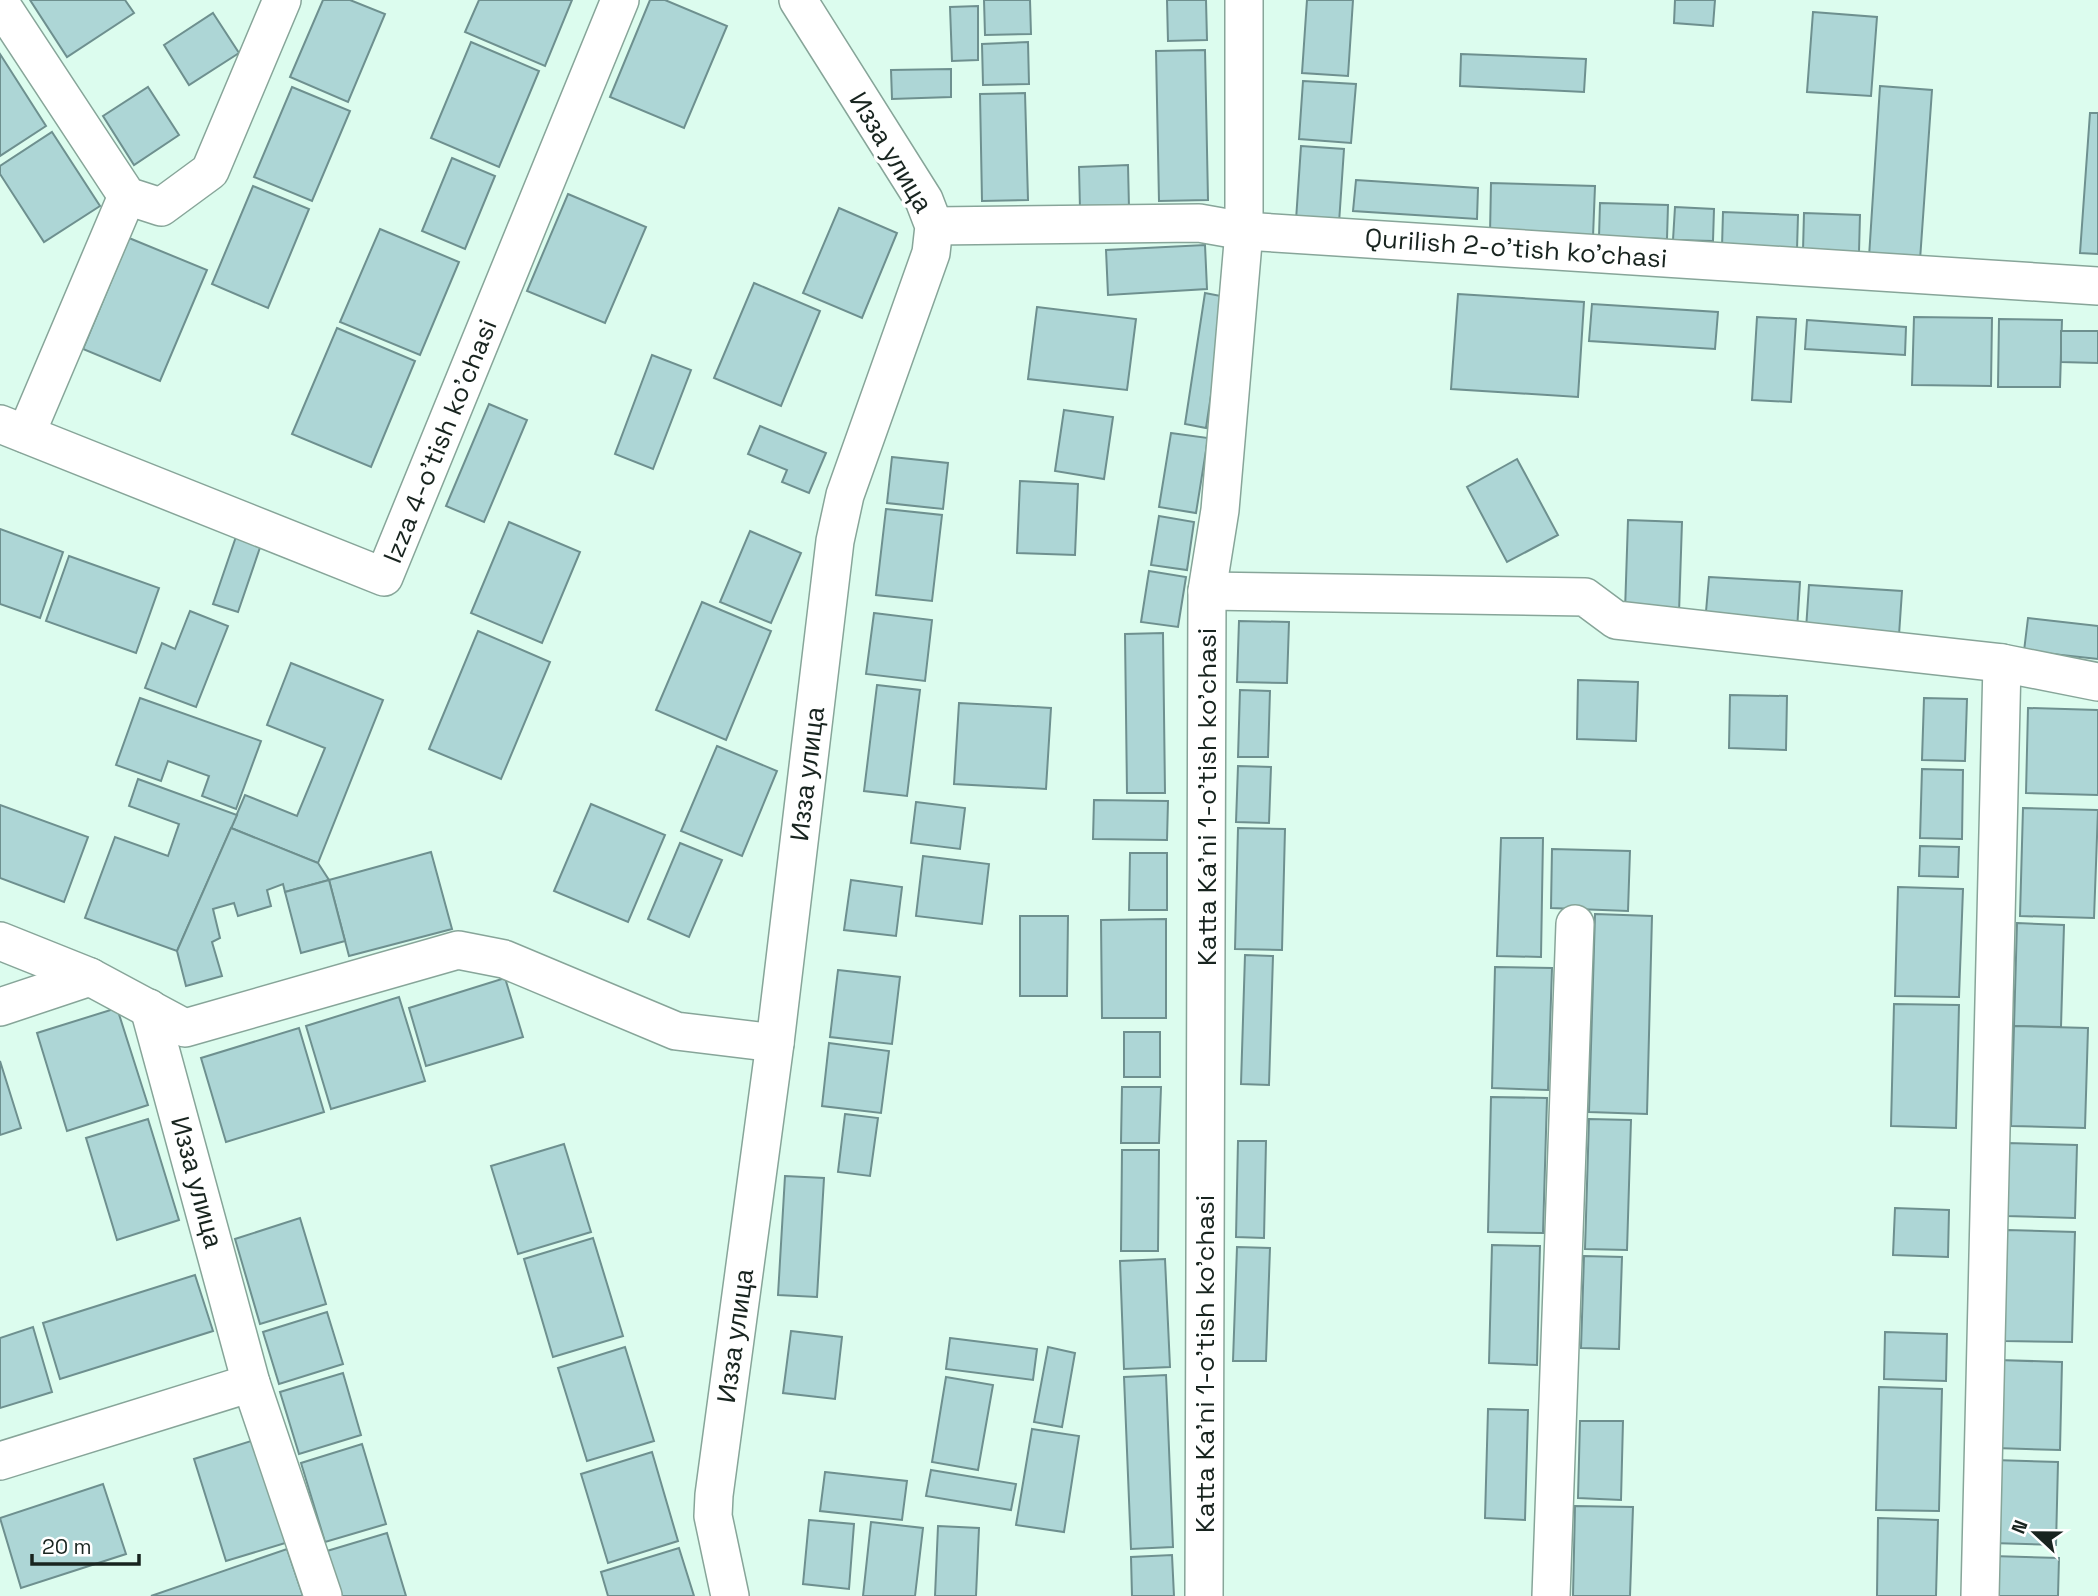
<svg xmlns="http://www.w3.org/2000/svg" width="2098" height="1596" viewBox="0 0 2098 1596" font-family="'Space Grotesk',sans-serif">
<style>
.building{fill:#add6d6;stroke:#6e908f;stroke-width:2}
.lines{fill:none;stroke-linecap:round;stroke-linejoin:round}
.minor-casing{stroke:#87a599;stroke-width:40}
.minor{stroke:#fff;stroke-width:37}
.labels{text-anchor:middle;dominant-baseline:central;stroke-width:7;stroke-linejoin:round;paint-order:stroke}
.street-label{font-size:26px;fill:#18241f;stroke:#fff}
</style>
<rect width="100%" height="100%" fill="#dcfcee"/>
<g class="building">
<path d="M 30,0 L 125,0 L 134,13 L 67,57 Z"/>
<path d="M 323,0 L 350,0 L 385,14 L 348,102 L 290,77 Z"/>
<path d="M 479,0 L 572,0 L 545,66 L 465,32 Z"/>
<path d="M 650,0 L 665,0 L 727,26 L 684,128 L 610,97 Z"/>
<path d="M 984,0 L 1030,0 L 1031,34 L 985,35 Z"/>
<path d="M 1167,0 L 1206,0 L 1207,40 L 1168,41 Z"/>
<path d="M 1307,0 L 1353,0 L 1348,76 L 1302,73 Z"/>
<path d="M 1675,0 L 1715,0 L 1713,26 L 1674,23 Z"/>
<path d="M 978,6 L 978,60 L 952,61 L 950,7 Z"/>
<path d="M 1813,12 L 1877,17 L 1871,96 L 1807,92 Z"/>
<path d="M 213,13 L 239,53 L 189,85 L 164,45 Z"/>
<path d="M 471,42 L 539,71 L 499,167 L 431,138 Z"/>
<path d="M 1028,42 L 1029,84 L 983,85 L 982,44 Z"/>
<path d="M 1205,50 L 1208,200 L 1159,201 L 1156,51 Z"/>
<path d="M 0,54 L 46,126 L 0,156 Z"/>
<path d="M 1461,54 L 1586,59 L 1584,92 L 1460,86 Z"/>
<path d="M 951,69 L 951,97 L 892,99 L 891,70 Z"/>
<path d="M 1303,81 L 1356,84 L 1351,143 L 1299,139 Z"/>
<path d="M 1880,86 L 1932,90 L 1920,260 L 1869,257 Z"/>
<path d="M 148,87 L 179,135 L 134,165 L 103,116 Z"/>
<path d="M 292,87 L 350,111 L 312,201 L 254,177 Z"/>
<path d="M 1025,93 L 1028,200 L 982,201 L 980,94 Z"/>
<path d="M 2090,113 L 2098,113 L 2098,254 L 2080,253 Z"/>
<path d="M 52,132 L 100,206 L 44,242 L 0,174 L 0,166 Z"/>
<path d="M 1301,146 L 1344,149 L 1339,223 L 1296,220 Z"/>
<path d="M 452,158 L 495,176 L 465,249 L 422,231 Z"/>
<path d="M 1128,165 L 1129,208 L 1080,209 L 1079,167 Z"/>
<path d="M 1356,180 L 1478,188 L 1477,219 L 1353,211 Z"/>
<path d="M 1491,183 L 1595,186 L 1593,237 L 1490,234 Z"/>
<path d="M 253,186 L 309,209 L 268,308 L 212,284 Z"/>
<path d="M 568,194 L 646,227 L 605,323 L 527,291 Z"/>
<path d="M 1600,203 L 1668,205 L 1667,239 L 1599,237 Z"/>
<path d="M 1675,207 L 1714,209 L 1713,241 L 1673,240 Z"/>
<path d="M 839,208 L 897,233 L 862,318 L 803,293 Z"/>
<path d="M 1723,212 L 1798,215 L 1797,250 L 1722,247 Z"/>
<path d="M 1804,213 L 1860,215 L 1859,252 L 1803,251 Z"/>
<path d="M 380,229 L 459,262 L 420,355 L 340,322 Z"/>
<path d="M 129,238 L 207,270 L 160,381 L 83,349 Z"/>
<path d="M 1205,245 L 1207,289 L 1108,295 L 1106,250 Z"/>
<path d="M 754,283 L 820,311 L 781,406 L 714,378 Z"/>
<path d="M 1205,293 L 1226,297 L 1206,428 L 1185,424 Z"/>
<path d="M 1458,294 L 1584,302 L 1578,397 L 1451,389 Z"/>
<path d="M 1592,304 L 1718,312 L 1715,349 L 1589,341 Z"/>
<path d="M 1037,307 L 1136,319 L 1127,390 L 1028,379 Z"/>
<path d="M 1757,317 L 1796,319 L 1791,402 L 1752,400 Z"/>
<path d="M 1914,317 L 1992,318 L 1991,386 L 1912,385 Z"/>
<path d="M 1999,319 L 2062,320 L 2060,387 L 1998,387 Z"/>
<path d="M 1807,320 L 1906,327 L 1905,355 L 1805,349 Z"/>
<path d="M 337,328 L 415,361 L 371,467 L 292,434 Z"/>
<path d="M 2061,331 L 2098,331 L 2098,363 L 2061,362 Z"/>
<path d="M 652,355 L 691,370 L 653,469 L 615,454 Z"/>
<path d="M 489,404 L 527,420 L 484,522 L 446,506 Z"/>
<path d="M 1064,410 L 1113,417 L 1104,479 L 1055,471 Z"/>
<path d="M 760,426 L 826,453 L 809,493 L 782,482 L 787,470 L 748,454 Z"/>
<path d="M 1171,433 L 1208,438 L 1196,513 L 1159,507 Z"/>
<path d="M 892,457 L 948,463 L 943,509 L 887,503 Z"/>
<path d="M 1517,459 L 1558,535 L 1507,562 L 1467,487 Z"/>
<path d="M 1020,481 L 1078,484 L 1075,555 L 1017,553 Z"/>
<path d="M 886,509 L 942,515 L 932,601 L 876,595 Z"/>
<path d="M 1159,516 L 1194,522 L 1187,570 L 1151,565 Z"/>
<path d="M 1628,520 L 1682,522 L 1679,613 L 1625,611 Z"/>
<path d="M 509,522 L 580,552 L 542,643 L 471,613 Z"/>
<path d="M 240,525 L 265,533 L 238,612 L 213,604 Z"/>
<path d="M 0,529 L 63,552 L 40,618 L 0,604 Z"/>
<path d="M 750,531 L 801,553 L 771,623 L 720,602 Z"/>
<path d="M 69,556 L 159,588 L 136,653 L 46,621 Z"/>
<path d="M 1149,571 L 1186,577 L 1178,627 L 1141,622 Z"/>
<path d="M 1709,577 L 1800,582 L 1797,630 L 1705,623 Z"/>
<path d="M 1809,585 L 1902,591 L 1899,635 L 1806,629 Z"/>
<path d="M 702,602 L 771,631 L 726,740 L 656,710 Z"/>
<path d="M 190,611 L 228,626 L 196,707 L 145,688 L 162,643 L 175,649 Z"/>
<path d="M 874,613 L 932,620 L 925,681 L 866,674 Z"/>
<path d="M 2028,618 L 2098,626 L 2098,659 L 2024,651 Z"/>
<path d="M 1239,621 L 1289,622 L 1287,683 L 1237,682 Z"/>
<path d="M 478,631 L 550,662 L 501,779 L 429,749 Z"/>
<path d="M 1163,633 L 1165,793 L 1127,793 L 1125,634 Z"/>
<path d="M 291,663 L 383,700 L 318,863 L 231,828 L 245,795 L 297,816 L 325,748 L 267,725 Z"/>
<path d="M 1578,680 L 1638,682 L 1636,741 L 1577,739 Z"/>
<path d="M 877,685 L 920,690 L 907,796 L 864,791 Z"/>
<path d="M 1240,690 L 1270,691 L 1268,757 L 1238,757 Z"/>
<path d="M 1730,695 L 1787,696 L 1786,750 L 1729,748 Z"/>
<path d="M 140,698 L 261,741 L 236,809 L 202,796 L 209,776 L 168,761 L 161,781 L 116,765 Z"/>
<path d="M 1924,698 L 1967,699 L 1965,761 L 1922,760 Z"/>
<path d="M 959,703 L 1051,708 L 1046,789 L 954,784 Z"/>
<path d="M 2028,708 L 2098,710 L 2098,795 L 2026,793 Z"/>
<path d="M 717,746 L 777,771 L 742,856 L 681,831 Z"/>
<path d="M 1238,766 L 1271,767 L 1269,823 L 1236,822 Z"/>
<path d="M 1922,769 L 1963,770 L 1962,839 L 1920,838 Z"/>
<path d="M 138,779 L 237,815 L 177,951 L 85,918 L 115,837 L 168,856 L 179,824 L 129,806 Z"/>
<path d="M 1094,800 L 1168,801 L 1167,840 L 1093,839 Z"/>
<path d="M 916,802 L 965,808 L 960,849 L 911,843 Z"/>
<path d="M 591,804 L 665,835 L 628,922 L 554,891 Z"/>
<path d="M 0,805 L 88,837 L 64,902 L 0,878 Z"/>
<path d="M 2023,808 L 2098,810 L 2094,918 L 2020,916 Z"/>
<path d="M 231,828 L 318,863 L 329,880 L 285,892 L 283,884 L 267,890 L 271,906 L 238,916 L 234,903 L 213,909 L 220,938 L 212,942 L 222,976 L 186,986 L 177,951 Z"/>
<path d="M 1238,828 L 1285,829 L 1282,950 L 1235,949 Z"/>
<path d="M 1501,838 L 1543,838 L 1541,957 L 1497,956 Z"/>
<path d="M 680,843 L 722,860 L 689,937 L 648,919 Z"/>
<path d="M 1920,846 L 1959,847 L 1958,877 L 1919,876 Z"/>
<path d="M 1552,849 L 1630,851 L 1628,911 L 1551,908 Z"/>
<path d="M 431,852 L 452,929 L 349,956 L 329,880 Z"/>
<path d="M 1130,853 L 1167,853 L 1167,910 L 1129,910 Z"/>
<path d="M 923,856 L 989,864 L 982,924 L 916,916 Z"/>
<path d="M 329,880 L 345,941 L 301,953 L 285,892 Z"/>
<path d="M 851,880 L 902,887 L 896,936 L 844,930 Z"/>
<path d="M 1898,887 L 1963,889 L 1959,997 L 1895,996 Z"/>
<path d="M 1595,914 L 1652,916 L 1647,1114 L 1589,1112 Z"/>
<path d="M 1020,916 L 1068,916 L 1067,996 L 1020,996 Z"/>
<path d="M 1166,919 L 1166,1018 L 1102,1018 L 1101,920 Z"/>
<path d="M 2017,923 L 2064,925 L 2061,1027 L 2014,1026 Z"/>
<path d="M 1245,955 L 1273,956 L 1269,1085 L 1241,1084 Z"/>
<path d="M 1495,967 L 1552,968 L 1548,1090 L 1492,1088 Z"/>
<path d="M 838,970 L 900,977 L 892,1044 L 830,1037 Z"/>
<path d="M 505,978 L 523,1037 L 426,1066 L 409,1008 Z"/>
<path d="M 399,997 L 425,1081 L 331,1109 L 306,1026 Z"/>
<path d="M 1894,1004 L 1959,1005 L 1956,1128 L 1891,1126 Z"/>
<path d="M 117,1008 L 148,1105 L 67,1131 L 37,1033 Z"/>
<path d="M 2014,1026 L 2088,1028 L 2085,1128 L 2011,1126 Z"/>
<path d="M 299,1028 L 324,1112 L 226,1142 L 201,1058 Z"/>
<rect x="1124" y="1032" width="36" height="45"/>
<path d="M 829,1043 L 889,1051 L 881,1113 L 822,1106 Z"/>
<path d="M 0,1061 L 21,1128 L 0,1135 Z"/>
<path d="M 1122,1087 L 1161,1087 L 1159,1143 L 1121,1143 Z"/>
<path d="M 1491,1097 L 1547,1098 L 1543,1233 L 1488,1232 Z"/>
<path d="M 845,1114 L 878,1118 L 870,1176 L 838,1172 Z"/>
<path d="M 148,1119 L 179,1220 L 117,1240 L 86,1138 Z"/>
<path d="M 1589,1119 L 1631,1120 L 1627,1250 L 1585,1249 Z"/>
<path d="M 1238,1141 L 1266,1141 L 1264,1238 L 1236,1237 Z"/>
<path d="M 2007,1143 L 2077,1145 L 2075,1218 L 2006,1216 Z"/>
<path d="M 564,1144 L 591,1232 L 518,1254 L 491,1166 Z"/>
<path d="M 1122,1150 L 1159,1150 L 1158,1251 L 1121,1251 Z"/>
<path d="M 785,1176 L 824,1178 L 817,1297 L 778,1295 Z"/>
<path d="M 1895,1208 L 1949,1210 L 1948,1257 L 1893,1255 Z"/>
<path d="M 300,1218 L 326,1304 L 260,1324 L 235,1239 Z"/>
<path d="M 2007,1230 L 2075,1232 L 2072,1342 L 2004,1341 Z"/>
<path d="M 593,1238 L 623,1336 L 553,1357 L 524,1259 Z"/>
<path d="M 1492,1245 L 1540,1246 L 1537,1365 L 1489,1363 Z"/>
<path d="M 1237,1247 L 1270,1248 L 1266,1361 L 1233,1361 Z"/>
<path d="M 1584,1256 L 1622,1257 L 1619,1349 L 1581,1348 Z"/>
<path d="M 1165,1259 L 1170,1367 L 1124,1369 L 1120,1261 Z"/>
<path d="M 195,1275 L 213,1331 L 60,1379 L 43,1323 Z"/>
<path d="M 327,1312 L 343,1364 L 279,1384 L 263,1332 Z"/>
<path d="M 33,1327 L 52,1392 L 0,1408 L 0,1338 Z"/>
<path d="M 791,1331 L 842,1337 L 835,1399 L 783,1393 Z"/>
<path d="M 1885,1332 L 1947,1334 L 1946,1381 L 1884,1379 Z"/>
<path d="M 950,1338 L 1037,1349 L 1033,1380 L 946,1369 Z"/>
<path d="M 625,1347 L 654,1441 L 587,1461 L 558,1368 Z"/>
<path d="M 1048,1347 L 1075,1353 L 1062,1427 L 1034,1422 Z"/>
<path d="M 1998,1360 L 2062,1362 L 2060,1450 L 1995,1448 Z"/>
<path d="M 343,1373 L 361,1435 L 299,1454 L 280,1392 Z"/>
<path d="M 1166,1375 L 1173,1547 L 1131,1549 L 1124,1377 Z"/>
<path d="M 946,1377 L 993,1385 L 978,1470 L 932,1462 Z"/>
<path d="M 1879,1387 L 1942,1389 L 1939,1511 L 1876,1510 Z"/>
<path d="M 1488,1409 L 1528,1410 L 1525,1520 L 1485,1518 Z"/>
<path d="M 1580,1421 L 1623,1421 L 1621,1500 L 1578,1498 Z"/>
<path d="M 1032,1429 L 1079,1436 L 1064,1532 L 1016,1525 Z"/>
<path d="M 264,1437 L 295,1540 L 226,1561 L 194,1459 Z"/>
<path d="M 362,1444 L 386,1524 L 325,1542 L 301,1463 Z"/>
<path d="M 652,1452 L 678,1541 L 608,1563 L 581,1474 Z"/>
<path d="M 1994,1460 L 2058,1462 L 2056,1545 L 1992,1543 Z"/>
<path d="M 931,1470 L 1016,1484 L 1011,1510 L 926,1496 Z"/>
<path d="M 825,1472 L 907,1481 L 902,1520 L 820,1511 Z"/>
<path d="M 103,1484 L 126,1554 L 21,1588 L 0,1518 Z"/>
<path d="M 1575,1506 L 1633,1507 L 1630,1596 L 1573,1596 Z"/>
<path d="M 1878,1518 L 1938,1520 L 1936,1596 L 1877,1596 Z"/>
<path d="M 809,1520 L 854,1524 L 849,1589 L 803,1584 Z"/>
<path d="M 871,1522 L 923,1528 L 915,1596 L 863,1596 Z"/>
<path d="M 938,1526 L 979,1528 L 976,1596 L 935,1596 Z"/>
<path d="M 387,1533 L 406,1596 L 341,1596 L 327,1551 Z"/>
<path d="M 679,1548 L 694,1596 L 608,1596 L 601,1572 Z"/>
<path d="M 287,1549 L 303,1596 L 151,1596 Z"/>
<path d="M 1172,1555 L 1174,1596 L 1132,1596 L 1131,1557 Z"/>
<path d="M 1992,1556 L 2059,1558 L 2058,1596 L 1990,1596 Z"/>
</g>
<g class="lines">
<defs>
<g id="minor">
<path d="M 0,3 L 127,196 L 161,207 L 210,171 L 282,0"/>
<path d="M 934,226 L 1199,223 L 1244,231 L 2098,286"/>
<path d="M 0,424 L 384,577 L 620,0"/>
<path d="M 26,434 L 127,196"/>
<path d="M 1207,591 L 1585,597 L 1616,620 L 2002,663 L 2098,682"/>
<path d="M 0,941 L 90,977"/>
<path d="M 0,1007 L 90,977 L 185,1028 L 458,950 L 504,959 L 676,1031 L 775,1043"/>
<path d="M 149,1008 L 251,1383 L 323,1596"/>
<path d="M 0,1461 L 251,1383"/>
<path d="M 730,1596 L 713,1516 L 714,1495 L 775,1043 L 835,541 L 845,495 L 931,253 L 934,226 L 924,200 L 798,0"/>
<path d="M 1204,1596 L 1207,591 L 1220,510 L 1244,231 L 1244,0"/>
<path d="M 1551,1596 L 1575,924"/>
<path d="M 1980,1596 L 2002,663"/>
</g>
</defs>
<use href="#minor" class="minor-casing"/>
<use href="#minor" class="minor"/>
</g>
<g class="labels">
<g class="street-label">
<text transform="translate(891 152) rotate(59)">Изза улица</text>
<text transform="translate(1516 248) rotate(4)">Qurilish 2-o'tish ko'chasi</text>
<text transform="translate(440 441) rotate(-68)">Izza 4-o'tish ko'chasi</text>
<text transform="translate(807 774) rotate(-83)">Изза улица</text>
<text transform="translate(1207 797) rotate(-90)">Katta Ka'ni 1-o'tish ko'chasi</text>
<text transform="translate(197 1182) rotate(75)">Изза улица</text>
<text transform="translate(735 1336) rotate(-82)">Изза улица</text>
<text transform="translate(1205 1364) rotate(-90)">Katta Ka'ni 1-o'tish ko'chasi</text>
</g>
</g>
<g transform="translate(2035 1533) rotate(292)" stroke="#ffffff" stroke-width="5" paint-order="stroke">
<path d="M0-5L12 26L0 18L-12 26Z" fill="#18241f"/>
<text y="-10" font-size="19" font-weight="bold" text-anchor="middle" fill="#18241f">N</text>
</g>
<path d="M32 1554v10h107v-10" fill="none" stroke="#18241f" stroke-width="3.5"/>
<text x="42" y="1554" font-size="21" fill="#18241f" stroke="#ffffff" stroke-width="5" paint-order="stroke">20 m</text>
</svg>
